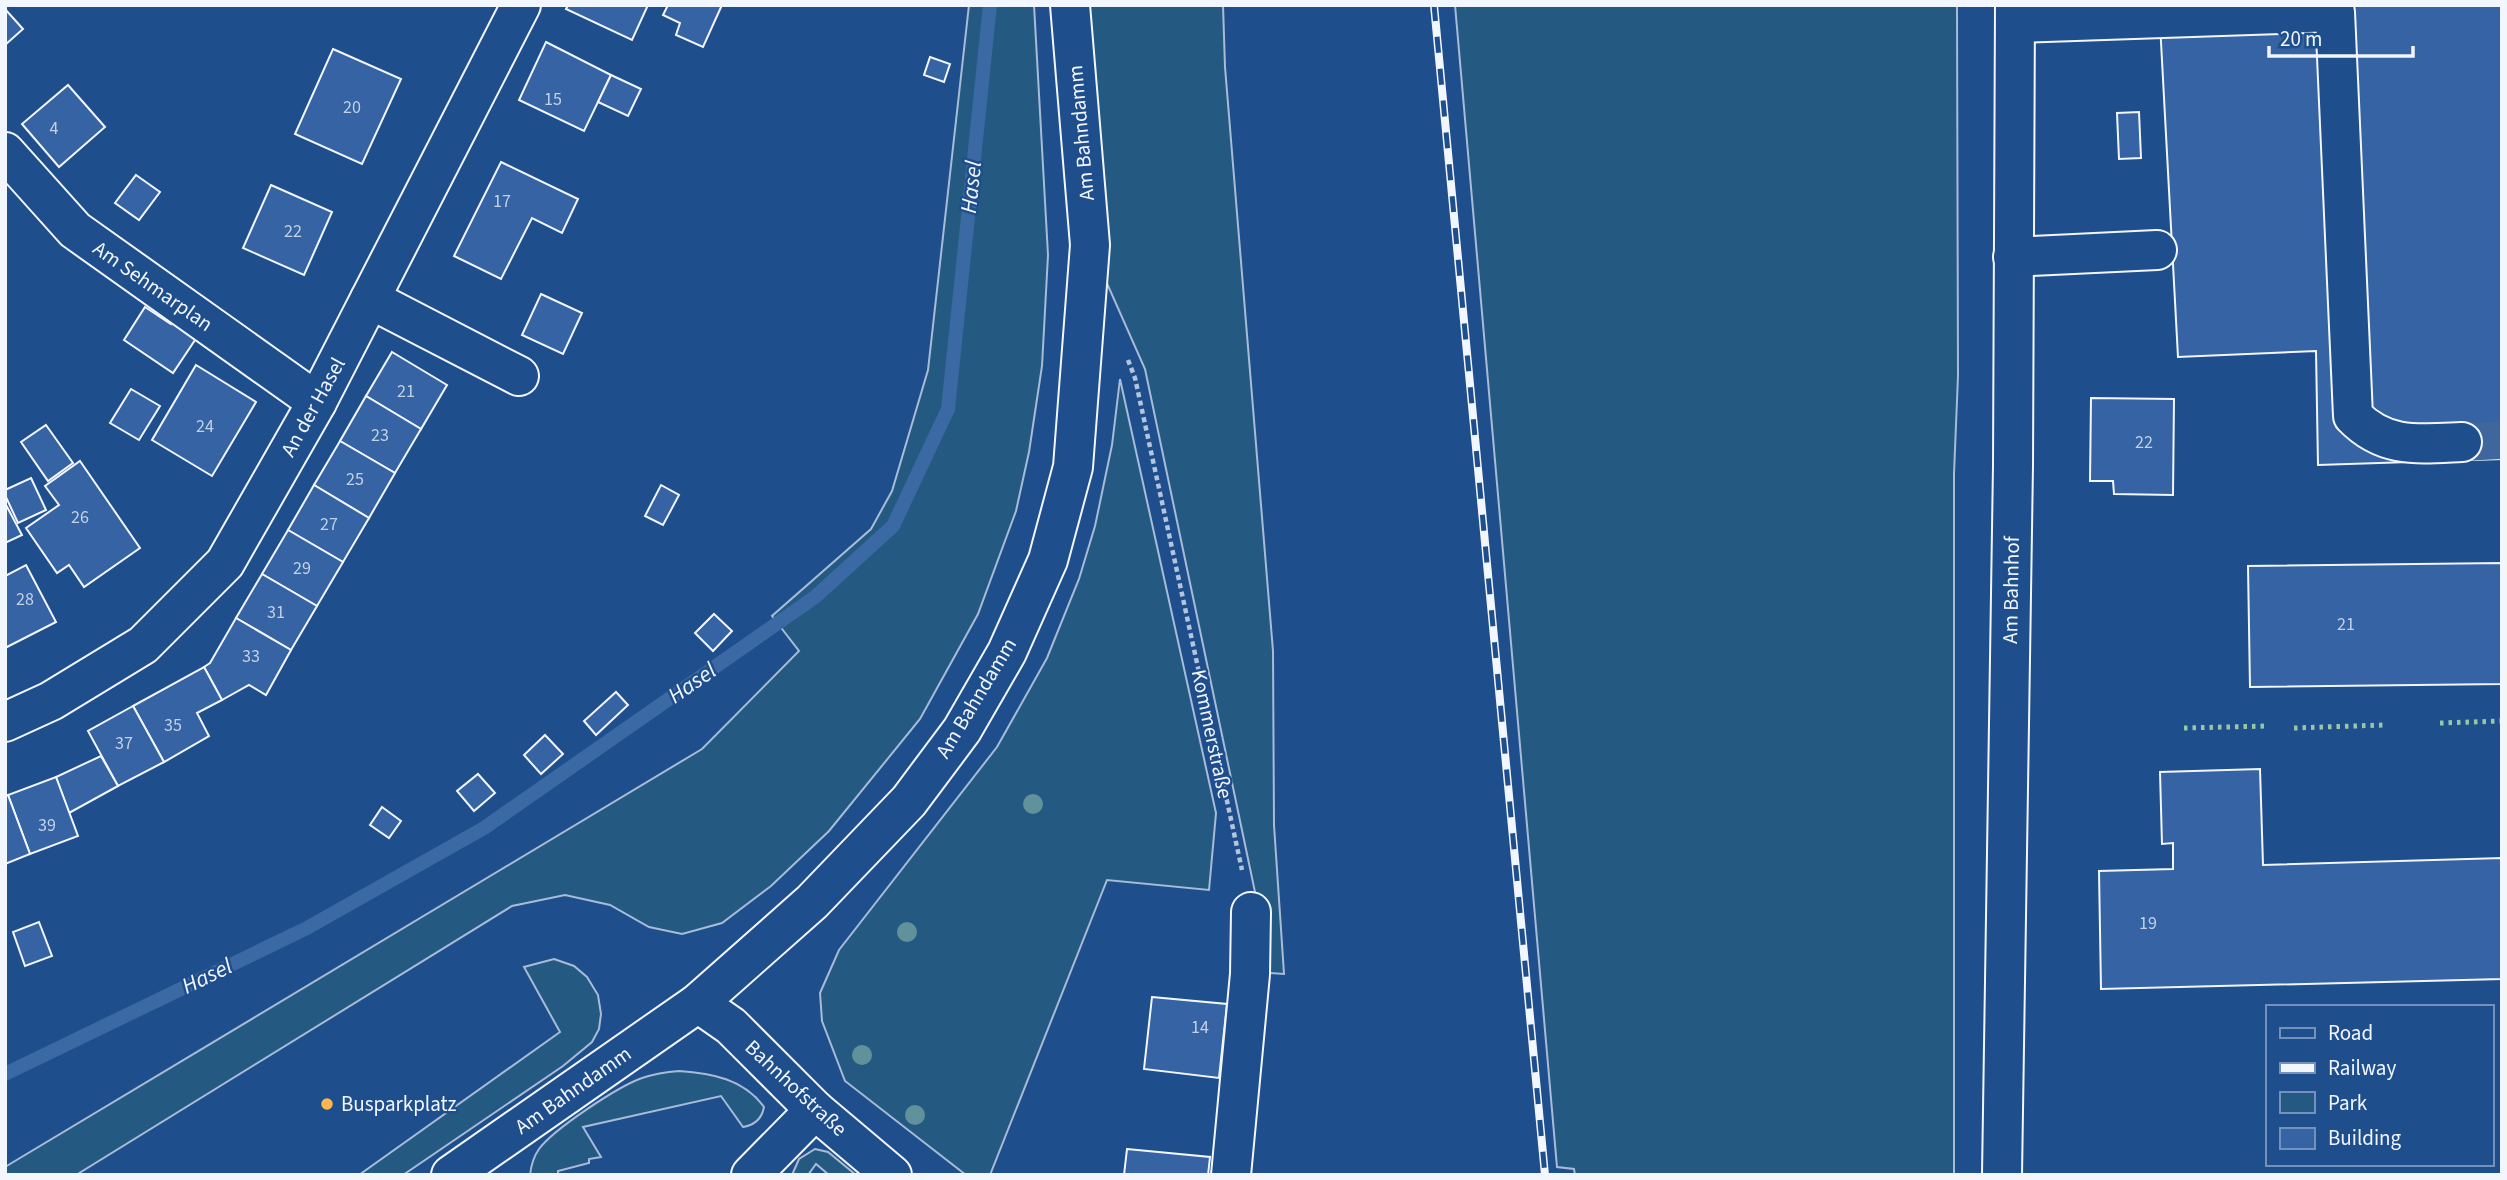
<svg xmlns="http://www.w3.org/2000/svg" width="2507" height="1180" viewBox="0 0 2507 1180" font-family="'Source Sans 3',sans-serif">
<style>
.green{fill:#245a82;stroke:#a8bbd7;stroke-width:2}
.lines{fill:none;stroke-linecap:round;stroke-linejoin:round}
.stream{stroke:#3b69a3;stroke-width:14}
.building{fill:#3563a3;stroke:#f2f6ff;stroke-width:2}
.minor-tunnel{stroke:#3f679d;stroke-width:38;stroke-dasharray:38 19;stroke-linecap:butt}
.minor-casing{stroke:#f2f6ff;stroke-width:42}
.path{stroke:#b3c4dc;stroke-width:4.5;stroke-dasharray:5 3.5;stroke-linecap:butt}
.minor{stroke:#1f4e8c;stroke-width:38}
.rail-casing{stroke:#f2f6ff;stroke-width:8}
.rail{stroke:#1f4e8c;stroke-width:5;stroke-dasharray:16;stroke-linecap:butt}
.hedge{stroke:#97c8a6;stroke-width:5;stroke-dasharray:3.5 5;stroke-linecap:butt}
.tree{fill:#61919a}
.poi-dot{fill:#ffb74d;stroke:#1f4e8c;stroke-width:2.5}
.labels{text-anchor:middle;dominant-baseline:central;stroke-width:5;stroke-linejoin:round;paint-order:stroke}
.number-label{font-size:18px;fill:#c3d1e8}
.street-label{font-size:21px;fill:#f2f6ff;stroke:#1f4e8c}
.poi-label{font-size:21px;fill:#f2f6ff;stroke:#1f4e8c;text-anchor:start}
.water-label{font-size:23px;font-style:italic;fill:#f2f6ff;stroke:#1f4e8c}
</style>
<rect width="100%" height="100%" fill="#1f4e8c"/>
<g class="green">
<path d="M 969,5 L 1034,5 L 1048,255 L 1042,366 L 1029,452 L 1016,511 L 978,614 L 920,719 L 829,831 L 771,886 L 722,923 L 682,934 L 649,927 L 610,905 L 565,895 L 512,906 L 76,1175 L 5,1175 L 5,1167 L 702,749 L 799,651 L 772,616 L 871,529 L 892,491 L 928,370 Z"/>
<path d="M 1070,5 L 1223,5 L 1225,67 L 1273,651 L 1274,825 L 1284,974 L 1259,972 L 1259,911 L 1145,369 L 1090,245 Z"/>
<path d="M 1455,5 L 1957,5 L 1958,376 L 1954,474 L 1954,1175 L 1575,1175 L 1574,1169 L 1557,1167 Z"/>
<path d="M 1120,379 L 1216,813 L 1209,890 L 1107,880 L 990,1175 L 966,1175 L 845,1081 L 822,1021 L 820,993 L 839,950 L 997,747 L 1047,658 L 1079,579 L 1095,526 L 1112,445 Z"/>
<path d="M 554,959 L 574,966 L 587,977 L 598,995 L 601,1014 L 599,1029 L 592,1042 L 563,1066 L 403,1175 L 359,1175 L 560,1032 L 524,967 Z"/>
<path d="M 679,1071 C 711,1073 744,1079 764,1107 C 762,1118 755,1125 743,1127 L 721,1096 L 583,1127 L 601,1157 L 589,1159 L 589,1163 L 558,1171 L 558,1175 L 530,1175 C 531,1166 534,1156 539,1149 C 554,1129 617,1087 642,1078 C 654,1074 666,1072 679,1071 Z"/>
<path d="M 815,1149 L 828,1152 L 856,1175 L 829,1175 L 816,1164 L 808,1175 L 792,1175 L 799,1159 Z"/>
</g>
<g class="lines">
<path class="stream" d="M 5,1074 L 307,928 L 484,828 L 815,597 L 893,526 L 948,409 L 990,5"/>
</g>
<g class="building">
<path d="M 568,5 L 648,5 L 632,40 L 566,9 Z"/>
<path d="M 668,5 L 722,5 L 703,47 L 676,35 L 680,23 L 663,15 Z"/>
<path d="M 2159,5 L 2502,5 L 2502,459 L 2318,465 L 2316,351 L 2178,357 Z"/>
<path d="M 5,9 L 23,29 L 5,45 Z"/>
<path d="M 546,42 L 611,75 L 584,131 L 519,100 Z"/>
<path d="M 333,49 L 401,79 L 362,164 L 295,134 Z"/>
<path d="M 930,57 L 950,64 L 944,82 L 924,75 Z"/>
<path d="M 611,75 L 641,89 L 628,116 L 598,102 Z"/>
<path d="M 68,85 L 105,127 L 59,167 L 22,124 Z"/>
<path d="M 2139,112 L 2141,158 L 2119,159 L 2117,113 Z"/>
<path d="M 501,162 L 578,199 L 562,233 L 532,218 L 501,279 L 454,256 Z"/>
<path d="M 136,175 L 160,192 L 139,220 L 115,203 Z"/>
<path d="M 271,185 L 332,212 L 304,275 L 243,248 Z"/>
<path d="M 541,294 L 582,313 L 563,354 L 522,335 Z"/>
<path d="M 145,307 L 171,324 L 175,318 L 199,334 L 173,373 L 124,340 Z"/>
<path d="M 392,352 L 447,385 L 421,429 L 366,396 Z"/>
<path d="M 196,365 L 256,402 L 212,476 L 152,440 Z"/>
<path d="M 131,389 L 160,406 L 139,440 L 110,423 Z"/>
<path d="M 366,396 L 421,429 L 395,473 L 340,441 Z"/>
<path d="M 2091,398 L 2174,399 L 2173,495 L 2114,494 L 2113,481 L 2090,481 Z"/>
<path d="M 46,425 L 73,463 L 48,481 L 21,442 Z"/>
<path d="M 340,441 L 395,473 L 369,518 L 314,485 Z"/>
<path d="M 80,461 L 140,548 L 84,587 L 69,565 L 57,573 L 26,528 L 59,505 L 45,486 Z"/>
<path d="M 31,478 L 46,510 L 18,523 L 5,495 L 5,490 Z"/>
<path d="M 314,485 L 369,518 L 343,562 L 288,530 Z"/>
<path d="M 661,485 L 679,495 L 663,525 L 645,516 Z"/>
<path d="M 5,503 L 22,535 L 5,543 Z"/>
<path d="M 288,530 L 343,562 L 317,606 L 262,574 Z"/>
<path d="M 2502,563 L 2502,684 L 2250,687 L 2248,566 Z"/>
<path d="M 26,565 L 56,622 L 5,648 L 5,576 Z"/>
<path d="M 262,574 L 317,606 L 291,650 L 236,618 Z"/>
<path d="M 714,614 L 732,631 L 713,651 L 695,633 Z"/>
<path d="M 236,618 L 291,650 L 266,695 L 249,685 L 222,700 L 204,667 L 210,663 Z"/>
<path d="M 204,667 L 222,700 L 197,713 L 209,736 L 164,762 L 133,706 Z"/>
<path d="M 616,692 L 628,705 L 596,735 L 584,721 Z"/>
<path d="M 133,706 L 164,762 L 118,786 L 88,731 Z"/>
<path d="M 545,735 L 563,754 L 541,774 L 524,755 Z"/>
<path d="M 101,756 L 118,786 L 69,813 L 56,777 Z"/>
<path d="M 2260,769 L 2263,865 L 2502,858 L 2502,979 L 2101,989 L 2099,871 L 2173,869 L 2173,843 L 2162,844 L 2160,772 Z"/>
<path d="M 478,774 L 495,793 L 474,811 L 457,791 Z"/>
<path d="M 56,777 L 78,836 L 30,854 L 8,795 Z"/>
<path d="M 8,795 L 30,854 L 5,864 L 5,796 Z"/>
<path d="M 382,807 L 401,821 L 389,838 L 370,825 Z"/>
<path d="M 39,922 L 52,956 L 25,966 L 13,932 Z"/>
<path d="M 1152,997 L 1227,1004 L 1219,1078 L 1144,1069 Z"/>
<path d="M 1127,1149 L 1210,1157 L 1208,1175 L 1124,1175 Z"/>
</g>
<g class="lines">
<path class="minor-tunnel" d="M 2462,442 L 2502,440"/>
<defs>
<g id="minor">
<path d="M 2016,23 L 2335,12 L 2353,416 C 2385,449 2419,444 2462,442"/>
<path d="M 5,152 L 75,230 L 317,402"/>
<path d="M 2013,257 L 2157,250"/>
<path d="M 370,299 L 519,376"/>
<path d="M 5,722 L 51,701 L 143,645 L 225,563 L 317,402 L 521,5"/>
<path d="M 698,1003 L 731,1026 L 815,1110 L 892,1175"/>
<path d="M 451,1175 L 698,1003 L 812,902 L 909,801 L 962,730 L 1007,652 L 1048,560 L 1073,467 L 1090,245 L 1070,5"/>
<path d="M 751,1175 L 815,1110"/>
<path d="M 1231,1175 L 1250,974 L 1251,912"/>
<path d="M 2002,1175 L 2013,465 L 2015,5"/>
</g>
</defs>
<use href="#minor" class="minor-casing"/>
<path class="path" d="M 1128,360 L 1135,378 L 1242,870"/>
<use href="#minor" class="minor"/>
<defs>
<path id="rail" d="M 1434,5 L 1545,1175"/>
</defs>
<use href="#rail" class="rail-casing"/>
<use href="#rail" class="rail"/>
<g class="hedge">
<path d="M 2440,723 L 2502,721"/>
<path d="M 2184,728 L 2268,726"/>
<path d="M 2294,728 L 2383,725"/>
</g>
</g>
<g class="tree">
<circle cx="1033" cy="804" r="10"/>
<circle cx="907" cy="932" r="10"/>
<circle cx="862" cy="1055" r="10"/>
<circle cx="915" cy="1115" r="10"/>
</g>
<circle class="poi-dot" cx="327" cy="1104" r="7"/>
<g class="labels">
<g class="number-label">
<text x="553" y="99">15</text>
<text x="352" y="107">20</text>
<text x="54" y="128">4</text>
<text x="502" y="201">17</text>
<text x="293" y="231">22</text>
<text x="406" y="391">21</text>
<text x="205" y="426">24</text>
<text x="380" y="435">23</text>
<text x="2144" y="442">22</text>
<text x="355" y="479">25</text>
<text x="80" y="517">26</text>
<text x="329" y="524">27</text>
<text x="302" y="568">29</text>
<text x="25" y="599">28</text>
<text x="276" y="612">31</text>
<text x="2346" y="624">21</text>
<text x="251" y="656">33</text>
<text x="173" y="725">35</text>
<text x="124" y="743">37</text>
<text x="47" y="825">39</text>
<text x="2148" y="923">19</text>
<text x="1200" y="1027">14</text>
</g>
<g class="street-label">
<text transform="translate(1081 133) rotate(-95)">Am Bahndamm</text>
<text transform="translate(153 286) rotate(35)">Am Sehmarplan</text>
<text transform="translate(313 407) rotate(-61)">An der Hasel</text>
<text transform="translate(2011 590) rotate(-89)">Am Bahnhof</text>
<text transform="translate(976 698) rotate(-59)">Am Bahndamm</text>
<text transform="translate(1212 734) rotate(78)">Kommerstraße</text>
<text transform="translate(796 1088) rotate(43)">Bahnhofstraße</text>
<text transform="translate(573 1090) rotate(-35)">Am Bahndamm</text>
</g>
<g class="poi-label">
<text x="341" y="1104">Busparkplatz</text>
</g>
<g class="water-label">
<text transform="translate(971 187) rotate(-84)">Hasel</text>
<text transform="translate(692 683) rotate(-35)">Hasel</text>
<text transform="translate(207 976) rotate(-26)">Hasel</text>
</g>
</g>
<rect width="2507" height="1180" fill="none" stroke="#f2f6ff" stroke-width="14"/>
<rect x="2266" y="1005" width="228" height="161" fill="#1f4e8c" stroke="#7391ba" stroke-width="2"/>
<rect x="2280" y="1028" width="35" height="10" fill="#1f4e8c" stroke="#7391ba" stroke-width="2"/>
<text x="2328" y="1040" font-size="21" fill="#f2f6ff">Road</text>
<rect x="2280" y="1063" width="35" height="10" fill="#f2f6ff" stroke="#7391ba" stroke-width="2"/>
<text x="2328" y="1075" font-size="21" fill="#f2f6ff">Railway</text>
<rect x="2280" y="1092" width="35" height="21" fill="#245a82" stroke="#7391ba" stroke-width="2"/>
<text x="2328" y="1110" font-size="21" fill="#f2f6ff">Park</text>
<rect x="2280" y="1128" width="35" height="21" fill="#3563a3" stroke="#7391ba" stroke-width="2"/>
<text x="2328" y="1145" font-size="21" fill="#f2f6ff">Building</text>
<path d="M2269 46v10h144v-10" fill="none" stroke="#f2f6ff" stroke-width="3.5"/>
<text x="2280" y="46" font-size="21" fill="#f2f6ff" stroke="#1f4e8c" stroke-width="5" paint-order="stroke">20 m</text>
</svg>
